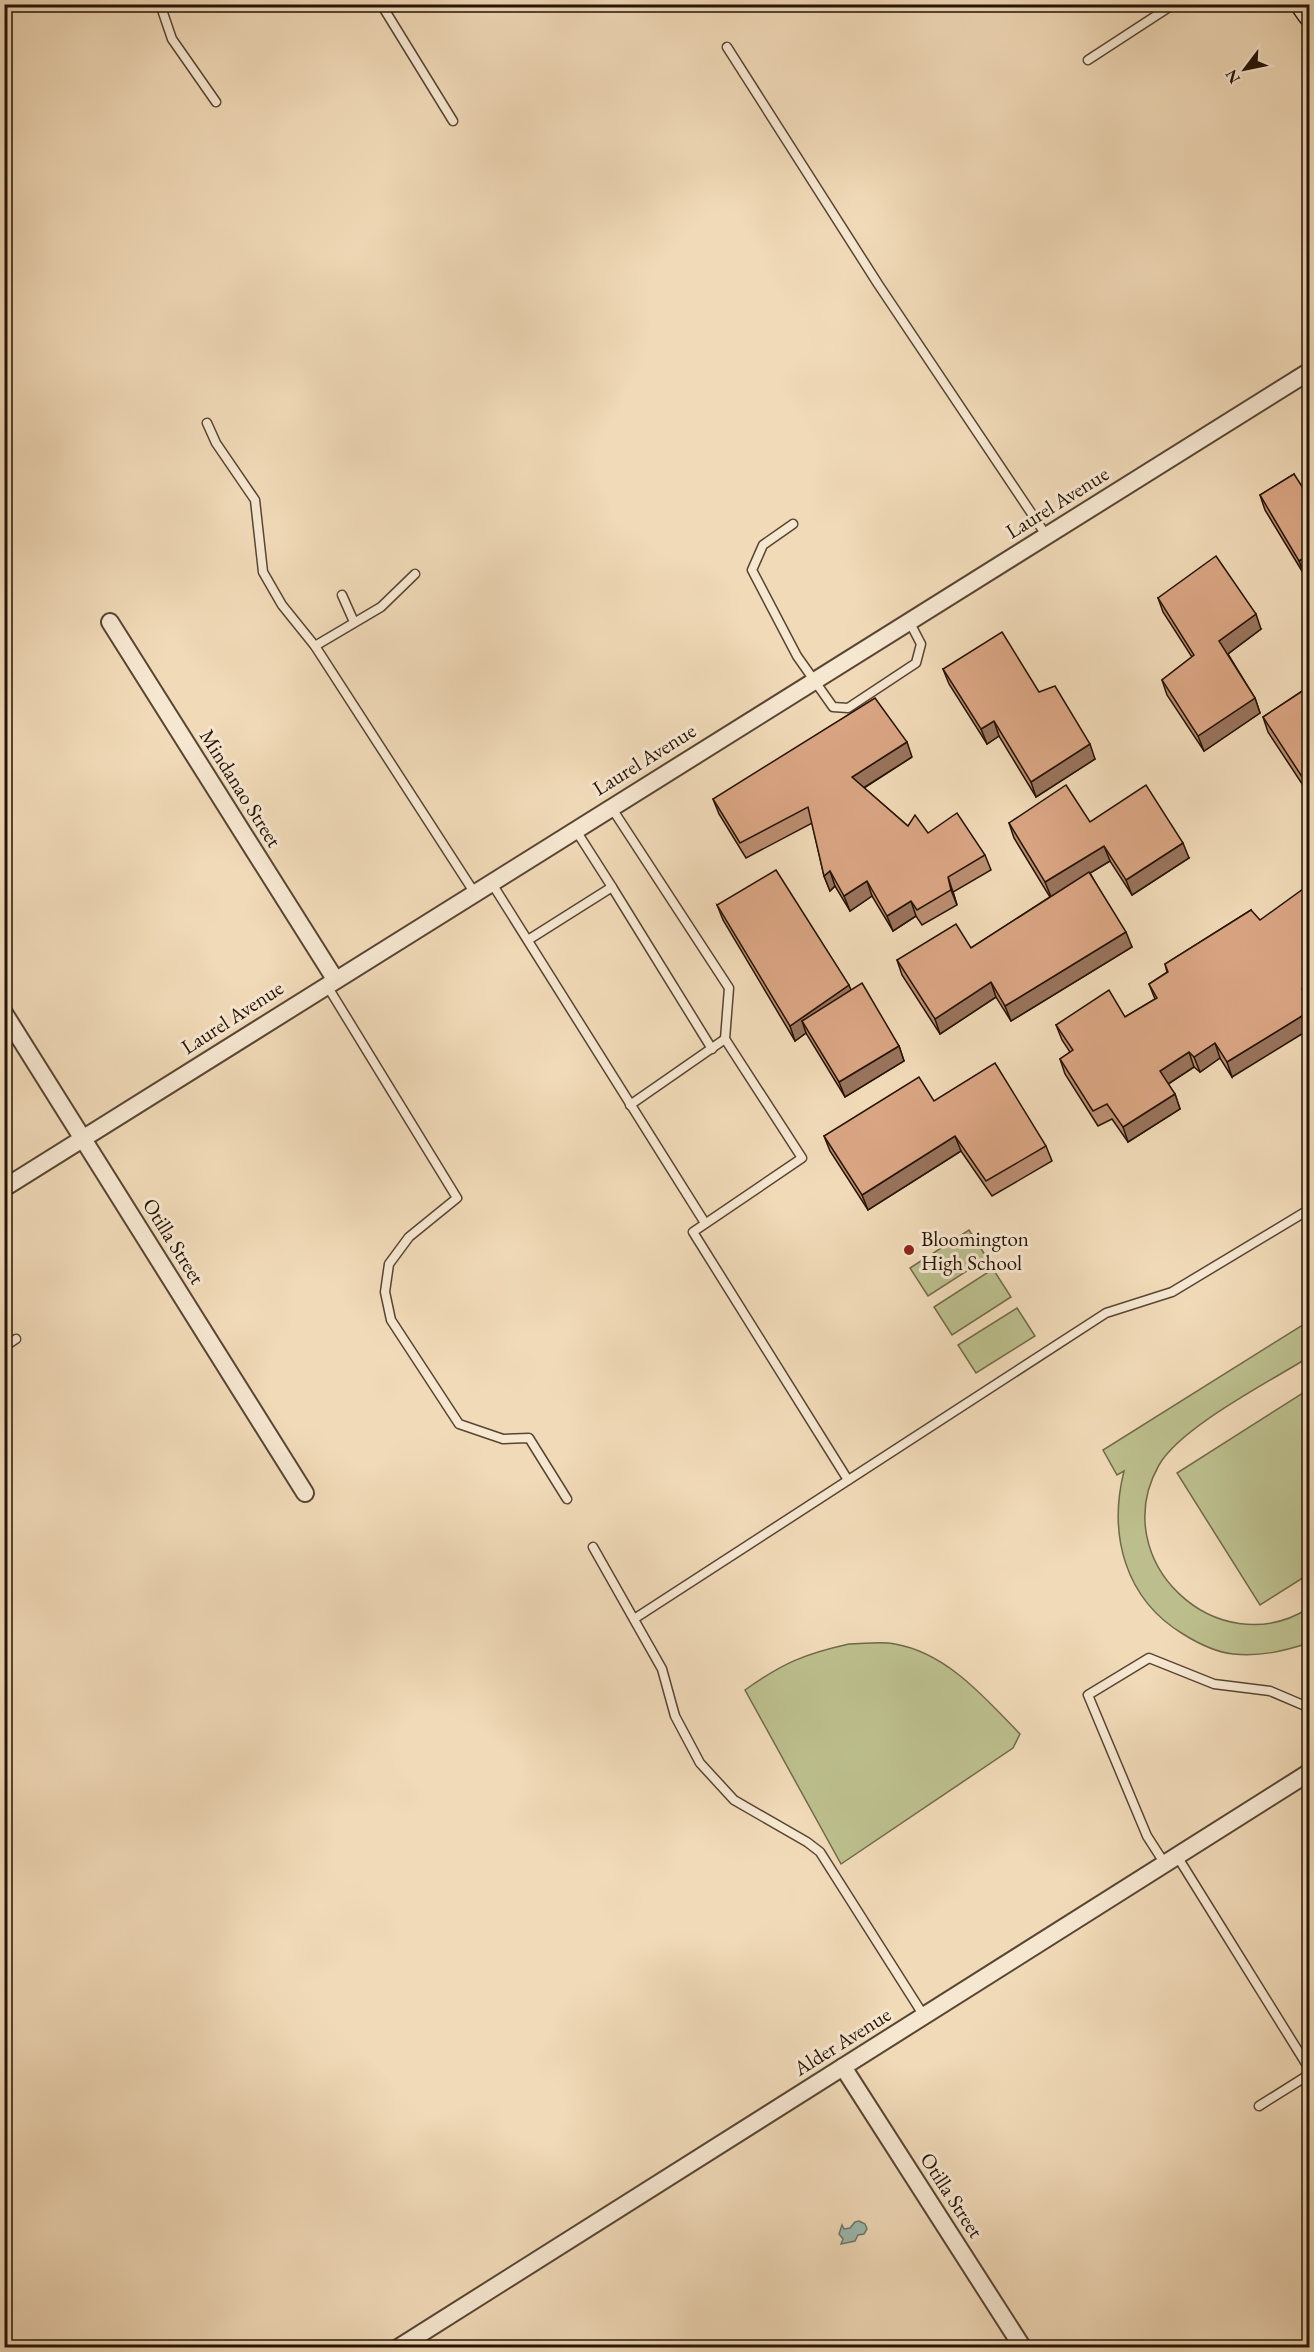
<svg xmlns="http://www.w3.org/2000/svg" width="1314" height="2352" viewBox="0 0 1314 2352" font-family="'EB Garamond',serif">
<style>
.green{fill:#bcbf8d;stroke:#706949;stroke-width:1.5}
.water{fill:#9bbab0;stroke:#6c776c;stroke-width:1.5}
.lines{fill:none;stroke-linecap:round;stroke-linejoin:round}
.lane-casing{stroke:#584532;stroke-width:11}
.street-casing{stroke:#584532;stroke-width:20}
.secondary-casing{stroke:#251305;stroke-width:27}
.lane{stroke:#f6e7d1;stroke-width:8}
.street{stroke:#f6e7d1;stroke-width:16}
.secondary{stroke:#f6e7d1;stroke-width:24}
.wall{fill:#bb8e71;stroke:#251305;stroke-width:1.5}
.shaded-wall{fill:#99745c;stroke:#251305;stroke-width:1.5}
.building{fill:#daa583;stroke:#251305;stroke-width:1.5}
.poi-dot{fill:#8f2418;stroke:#f6e7d1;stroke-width:2}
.labels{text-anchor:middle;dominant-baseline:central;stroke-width:6;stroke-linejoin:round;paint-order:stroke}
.street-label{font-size:21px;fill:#251305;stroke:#f6e7d1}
.poi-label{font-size:21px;fill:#251305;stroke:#f6e7d1;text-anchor:start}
</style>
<rect width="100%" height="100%" fill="#f1dab8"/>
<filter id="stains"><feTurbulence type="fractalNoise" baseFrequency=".00333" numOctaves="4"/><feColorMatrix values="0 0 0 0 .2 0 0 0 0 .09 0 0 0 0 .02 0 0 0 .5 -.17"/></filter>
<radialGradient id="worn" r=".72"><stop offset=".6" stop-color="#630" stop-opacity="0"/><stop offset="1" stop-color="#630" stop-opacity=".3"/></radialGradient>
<g class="green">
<path d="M 969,1230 L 987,1258 L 928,1296 L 910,1268 Z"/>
<path d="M 993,1269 L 1011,1297 L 952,1335 L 934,1307 Z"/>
<path d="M 1017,1308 L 1035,1336 L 976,1373 L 958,1345 Z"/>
<path d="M 1309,1321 L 1309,1357 C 1269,1382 1181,1427 1159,1465 C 1105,1560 1217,1666 1309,1608 L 1309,1643 C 1284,1651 1260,1657 1233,1654 C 1215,1652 1199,1644 1183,1634 C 1125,1599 1108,1535 1124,1471 L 1117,1475 L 1103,1450 Z"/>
<path d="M 1309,1389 L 1309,1574 L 1260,1605 L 1177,1473 Z"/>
<path d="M 849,1644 C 864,1644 881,1641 895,1644 C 947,1653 985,1698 1020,1734 L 1013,1748 L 841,1864 L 745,1690 C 783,1663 804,1654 849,1644 Z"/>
</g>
<path class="water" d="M 859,2221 L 865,2224 L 867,2229 L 864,2234 L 858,2235 L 855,2241 L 841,2244 L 843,2239 L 839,2234 L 842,2225 L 844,2229 L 850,2228 L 855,2222 Z"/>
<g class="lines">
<defs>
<g id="lane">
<path d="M 160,4 L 172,39 L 216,102"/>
<path d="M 381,4 L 453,121"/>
<path d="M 727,47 L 878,284 L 1046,535"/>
<path d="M 1088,60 L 1174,4"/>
<path d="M 207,423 L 216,443 L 255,500 L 263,572 L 282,605 L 315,646 L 474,892"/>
<path d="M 793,524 L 763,545 L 752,570 L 797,656 L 833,707 L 848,708 L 916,663 L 921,644 L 909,621"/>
<path d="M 342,595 L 354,622"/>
<path d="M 315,646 L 381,607 L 415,574"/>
<path d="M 611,807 L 729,988 L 725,1039 L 802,1158 L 693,1232 L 848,1480"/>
<path d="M 491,882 L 705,1223"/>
<path d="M 612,887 L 712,1049"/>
<path d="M 528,940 L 612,887 L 575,829"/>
<path d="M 326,984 L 457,1198 L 409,1237 L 389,1264 L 385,1292 L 391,1320 L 459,1424 L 503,1439 L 529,1438 L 567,1499"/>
<path d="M 630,1105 L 725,1039"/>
<path d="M 4,1347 L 16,1339"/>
<path d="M 593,1547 L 662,1669 L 675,1716 L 700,1763 L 734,1800 L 807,1842 L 820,1852 L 924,2016"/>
<path d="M 634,1619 L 1106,1313 L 1172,1292 L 1310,1209"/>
<path d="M 1177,1856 L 1310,2070"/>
<path d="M 1165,1864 L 1147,1836 L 1088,1695 L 1149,1658 L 1214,1684 L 1270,1691 L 1310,1708"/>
<path d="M 1259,2106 L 1310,2074"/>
</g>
<g id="street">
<path d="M 110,622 L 335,979"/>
<path d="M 4,1013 L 305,1493"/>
<path d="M 4,1188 L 1310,371"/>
<path d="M 843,2067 L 1023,2348"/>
<path d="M 398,2348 L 1310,1772"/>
</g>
<path id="secondary" d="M 1303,4 L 1310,14"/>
</defs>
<use href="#lane" class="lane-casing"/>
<use href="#street" class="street-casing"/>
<use href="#secondary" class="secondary-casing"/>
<use href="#lane" class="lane"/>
<use href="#street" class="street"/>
<use href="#secondary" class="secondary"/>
</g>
<g class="wall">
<path d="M 1294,474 L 1305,576 L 1265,510 L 1260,495 Z"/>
<path d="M 1158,598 L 1261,629 L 1228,654 L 1255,698 L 1260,713 L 1204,751 L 1167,695 L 1162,680 L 1192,657 L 1163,612 Z"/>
<path d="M 943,669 L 1039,692 L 1095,759 L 1036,797 L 999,736 L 987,744 L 949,684 Z"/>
<path d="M 1310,686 L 1310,796 L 1268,732 L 1263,717 Z"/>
<path d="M 912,757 L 864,788 L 908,826 L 985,855 L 991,870 L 953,892 L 957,905 L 922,925 L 916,916 L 893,931 L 872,896 L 850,911 L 835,886 L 830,891 L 824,876 L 812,823 L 746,858 L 719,814 L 713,799 Z"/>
<path d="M 1090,822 L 1189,858 L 1132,895 L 1110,861 L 1090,873 L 1132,947 L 1011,1021 L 996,997 L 940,1034 L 902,975 L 897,960 L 971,948 L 1050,897 L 1014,838 L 1009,823 Z"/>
<path d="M 717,905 L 851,990 L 899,1046 L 904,1061 L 845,1097 L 806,1033 L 795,1041 L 723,920 Z"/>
<path d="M 1251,910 L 1232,1077 L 1220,1058 L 1200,1072 L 1194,1067 L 1168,1084 L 1175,1094 L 1180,1109 L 1128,1142 L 1112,1119 L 1098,1126 L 1065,1074 L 1060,1059 L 1070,1052 L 1062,1040 L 1056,1025 L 1125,1017 L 1155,999 L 1149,984 L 1167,972 L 1165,964 Z"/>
<path d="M 934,1101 L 1046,1146 L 1052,1161 L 992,1196 L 961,1151 L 868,1210 L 830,1151 L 824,1136 Z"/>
</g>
<g class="shaded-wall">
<path d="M 1310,554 L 1310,573 L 1305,576 L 1299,561 Z"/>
<path d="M 1256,614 L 1261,629 L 1225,656 L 1219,641 Z"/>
<path d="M 1255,698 L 1260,713 L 1204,751 L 1198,736 Z"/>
<path d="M 994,721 L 999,736 L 987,744 L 981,729 Z"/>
<path d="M 907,742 L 912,757 L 857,792 L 852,777 Z"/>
<path d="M 1090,744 L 1095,759 L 1036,797 L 1031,782 Z"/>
<path d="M 1183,843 L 1189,858 L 1132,895 L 1126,880 Z"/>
<path d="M 1104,846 L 1110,861 L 1051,897 L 1045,882 Z"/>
<path d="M 830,871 L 835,886 L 830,891 L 824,876 Z"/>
<path d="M 948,877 L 953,892 L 957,905 L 951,890 Z"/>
<path d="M 867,881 L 872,896 L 850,911 L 844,896 Z"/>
<path d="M 911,901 L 916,916 L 893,931 L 887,916 Z"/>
<path d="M 1126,932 L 1132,947 L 1011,1021 L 1005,1006 Z"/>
<path d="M 991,982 L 996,997 L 940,1034 L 935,1019 Z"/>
<path d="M 1310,984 L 1310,1003 L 1302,989 Z"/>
<path d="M 849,985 L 855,1000 L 802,1021 L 806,1033 L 795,1041 L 790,1026 Z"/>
<path d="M 1310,1011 L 1310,1029 L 1232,1077 L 1227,1062 Z"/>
<path d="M 1215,1043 L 1220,1058 L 1200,1072 L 1194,1057 Z"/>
<path d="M 899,1046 L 904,1061 L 845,1097 L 839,1082 Z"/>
<path d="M 1189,1052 L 1194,1067 L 1165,1086 L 1160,1071 Z"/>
<path d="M 1175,1094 L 1180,1109 L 1128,1142 L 1123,1127 Z"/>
<path d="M 955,1136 L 961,1151 L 868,1210 L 862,1195 Z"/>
</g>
<g class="building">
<path d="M 1294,474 L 1310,499 L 1310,554 L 1299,561 L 1260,495 Z"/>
<path d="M 1216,556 L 1256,614 L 1219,641 L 1255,698 L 1198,736 L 1162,680 L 1194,655 L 1158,598 Z"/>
<path d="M 1002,632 L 1039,692 L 1055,686 L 1090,744 L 1031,782 L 994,721 L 981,729 L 943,669 Z"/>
<path d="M 1310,686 L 1310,789 L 1263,717 Z"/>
<path d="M 875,698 L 907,742 L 852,777 L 908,826 L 915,815 L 928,833 L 957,813 L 985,855 L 948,877 L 951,890 L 917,910 L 911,901 L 887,916 L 867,881 L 844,896 L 830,871 L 824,876 L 808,807 L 740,843 L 713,799 Z"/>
<path d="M 1066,785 L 1090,822 L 1146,785 L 1183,843 L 1126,880 L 1104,846 L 1045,882 L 1009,823 Z"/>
<path d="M 776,870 L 849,985 L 790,1026 L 717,905 Z"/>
<path d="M 1089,872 L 1126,932 L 1005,1006 L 991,982 L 935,1019 L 897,960 L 956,924 L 971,948 Z"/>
<path d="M 1310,884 L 1310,984 L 1302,989 L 1310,1001 L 1310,1011 L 1227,1062 L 1215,1043 L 1194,1057 L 1189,1052 L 1160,1071 L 1175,1094 L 1123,1127 L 1107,1104 L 1093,1111 L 1060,1059 L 1073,1050 L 1056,1025 L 1109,990 L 1125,1017 L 1157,998 L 1149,984 L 1168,972 L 1165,964 L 1251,910 L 1260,920 Z"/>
<path d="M 862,983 L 899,1046 L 839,1082 L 802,1021 Z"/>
<path d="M 995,1063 L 1046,1146 L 986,1181 L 955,1136 L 862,1195 L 824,1136 L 919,1077 L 934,1101 Z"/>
</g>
<circle class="poi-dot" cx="909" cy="1250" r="6"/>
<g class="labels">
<g class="street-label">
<text transform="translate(1057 502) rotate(-32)">Laurel Avenue</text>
<text transform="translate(644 759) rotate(-32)">Laurel Avenue</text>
<text transform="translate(241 788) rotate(58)">Mindanao Street</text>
<text transform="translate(232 1017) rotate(-33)">Laurel Avenue</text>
<text transform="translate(174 1241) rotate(58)">Otilla Street</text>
<text transform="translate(842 2041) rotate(-32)">Alder Avenue</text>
<text transform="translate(952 2195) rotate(57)">Otilla Street</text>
</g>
<g class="poi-label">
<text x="921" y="1238">Bloomington<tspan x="921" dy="24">High School</tspan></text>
</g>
</g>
<rect width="1314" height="2352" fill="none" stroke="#f1dab8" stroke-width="24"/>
<rect x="6" y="6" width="1302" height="2340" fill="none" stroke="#251305" stroke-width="3"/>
<rect x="12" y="12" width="1290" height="2328" fill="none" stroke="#251305" stroke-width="1.5"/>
<g transform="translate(1245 69) rotate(238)" stroke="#f6e7d1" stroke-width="4.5" paint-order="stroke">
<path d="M0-4.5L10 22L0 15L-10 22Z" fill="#251305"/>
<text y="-9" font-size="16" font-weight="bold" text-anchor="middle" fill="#251305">N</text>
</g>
<rect width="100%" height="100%" filter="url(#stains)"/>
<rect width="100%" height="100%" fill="url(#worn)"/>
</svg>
